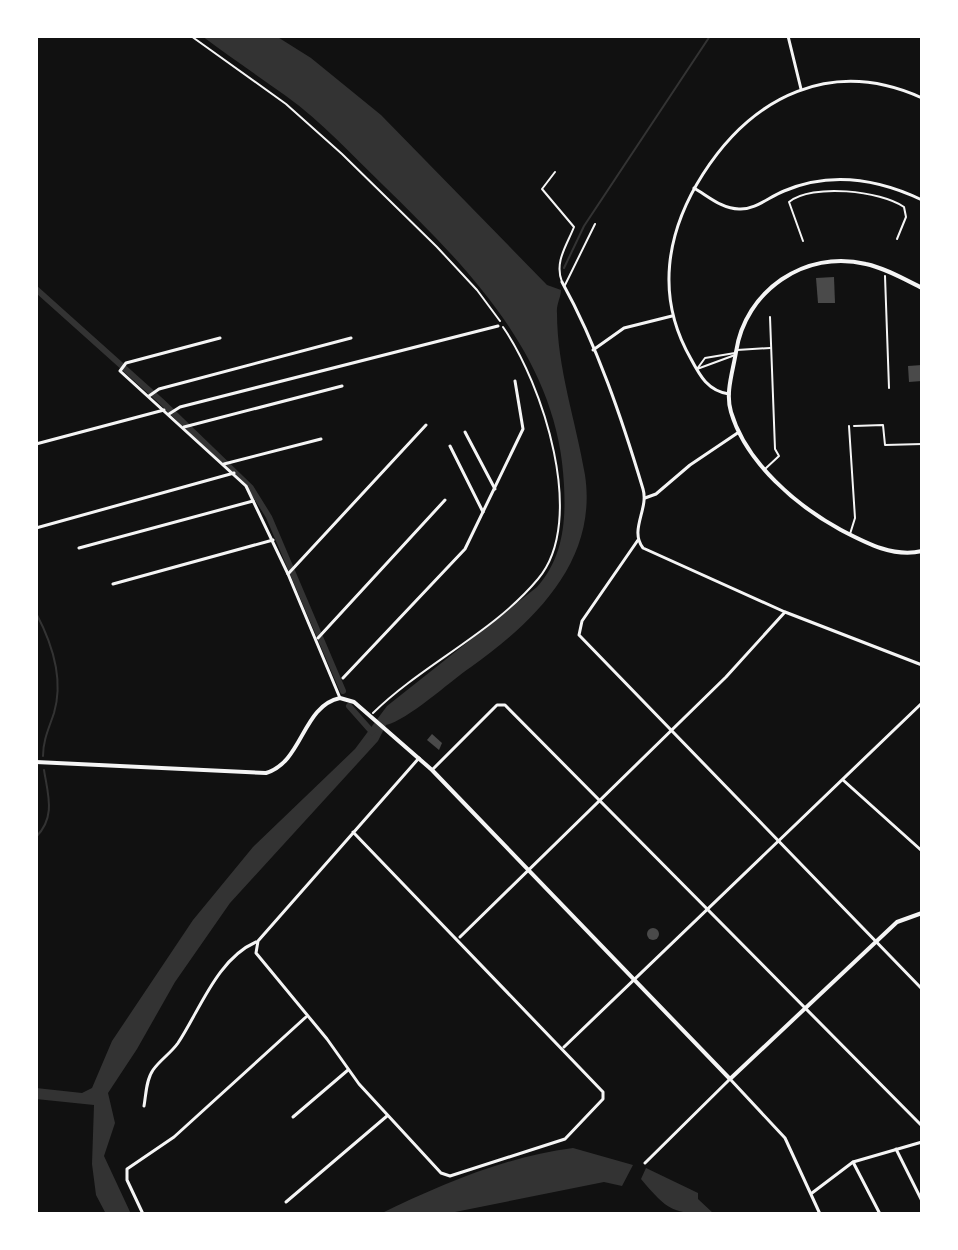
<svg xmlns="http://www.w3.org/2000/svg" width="958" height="1250" viewBox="0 0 958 1250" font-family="'Nunito Sans',sans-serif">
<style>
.water{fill:#333}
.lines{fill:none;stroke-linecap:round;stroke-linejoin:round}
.stream{stroke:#333;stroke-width:2}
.canal{stroke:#333;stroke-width:6}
.building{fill:#4a4a4a}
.path{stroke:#f5f5f5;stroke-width:2}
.service{stroke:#f5f5f5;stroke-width:2}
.minor{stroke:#f5f5f5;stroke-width:3}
.tertiary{stroke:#f5f5f5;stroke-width:4}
</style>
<rect width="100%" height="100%" fill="#111"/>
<g class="water">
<path d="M 202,36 L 276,36 L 311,58 L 381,115 L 547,285 L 561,290 C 561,297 556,305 557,313 C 557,368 576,421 585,475 C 598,561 534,622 471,667 C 449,682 408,720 386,725 L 378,741 L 230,903 L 175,982 L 137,1049 L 108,1093 L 115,1123 L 104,1156 L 131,1214 L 106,1214 L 96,1195 L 92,1164 L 94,1105 L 36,1099 L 36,1088 L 82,1093 L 92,1088 L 112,1041 L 193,920 L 253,847 L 355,749 L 387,706 L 537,587 C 563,558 566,522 564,485 C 559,359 469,269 384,186 C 353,156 322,122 286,96 C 258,76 230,57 202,36 Z"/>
<path d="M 573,1148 L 633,1165 L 622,1186 L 604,1182 L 445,1214 L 380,1214 C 442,1184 504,1157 573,1148 Z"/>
<path d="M 646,1168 L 698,1193 L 698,1199 L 714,1214 C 673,1214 668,1211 641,1179 Z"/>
</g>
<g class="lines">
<g class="stream">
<path d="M 564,268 L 584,226 L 710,36"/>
<path d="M 36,613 C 52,643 64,679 54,713 C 49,728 43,740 43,756"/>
<path d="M 36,837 C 56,817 48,795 44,770"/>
</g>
<g class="canal">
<path d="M 36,289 L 161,401 L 251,488 L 269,517 L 343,691"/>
<path d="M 349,706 L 372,732"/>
</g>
</g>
<g class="building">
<path d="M 834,277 L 835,303 L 818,303 L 816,278 Z"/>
<path d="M 922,365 L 922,381 L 909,382 L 908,366 Z"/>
<path d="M 432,734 L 442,743 L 439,750 L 427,740 Z"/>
<circle cx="653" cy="934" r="6"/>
</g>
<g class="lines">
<g class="path">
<path d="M 191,36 L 286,104 L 342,154 L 437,247 L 477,290 L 500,321"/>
<path d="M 885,276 L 889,388"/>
<path d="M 854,426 L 883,425 L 885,445 L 922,444"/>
<path d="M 373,713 C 423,664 493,633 538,579 C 588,520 542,383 503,327"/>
</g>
<g class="service">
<path d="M 555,172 L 542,189 L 574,227 C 567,245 554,262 562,282"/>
<path d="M 803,241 L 789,202 C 812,183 881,191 904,207 L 906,217 L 897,239"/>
<path d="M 565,285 L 595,224"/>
<path d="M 737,350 L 770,348"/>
<path d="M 697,369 L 705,358 L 735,353"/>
<path d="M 697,369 L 735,355"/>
<path d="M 849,426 L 855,518 L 850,534"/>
<path d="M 765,469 L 779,456 L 775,449 L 770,317"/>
</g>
<g class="minor">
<path d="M 788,36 L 801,89"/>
<path d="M 694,188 C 708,196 722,209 739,209 C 755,210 769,197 784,191 C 831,171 878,179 922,200"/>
<path d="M 562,282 C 597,345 622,419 643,489 C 649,509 629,530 643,548 L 785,612 L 922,665"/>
<path d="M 220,338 L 126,363 L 120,371 L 246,486 L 288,574 L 340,698"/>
<path d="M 593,350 L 624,328 L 672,316"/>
<path d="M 729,394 C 708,391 700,376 691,359 C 655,297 666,232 703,174 C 753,96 832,57 922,98"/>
<path d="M 149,396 L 159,389 L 351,338"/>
<path d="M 169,414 L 180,407 L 498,326"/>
<path d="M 184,427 L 342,386"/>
<path d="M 465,432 L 495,489"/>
<path d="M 36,444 L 164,410"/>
<path d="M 450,446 L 483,512"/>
<path d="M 224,464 L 321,439"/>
<path d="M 645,498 L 656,494 L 690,465 L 739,432"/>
<path d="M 36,528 L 234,473"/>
<path d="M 638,540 L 582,621 L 579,635 L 922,989"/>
<path d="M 79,548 L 253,501"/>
<path d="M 288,574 L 426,425"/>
<path d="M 113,584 L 273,540"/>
<path d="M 318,638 L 445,500"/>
<path d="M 343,678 L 465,549 L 523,429 L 515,381"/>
<path d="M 432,770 L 497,705 L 505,705 L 922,1126"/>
<path d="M 843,780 L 922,851"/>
<path d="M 353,832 L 603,1092 L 603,1099 L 565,1139 L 450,1176 L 441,1173 L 359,1084 L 327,1039 L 256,953 L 258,941 L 419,758"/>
<path d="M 460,937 L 726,677 L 785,612"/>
<path d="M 564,1047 L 922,703"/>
<path d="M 144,1106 C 146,1095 146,1080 153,1070 C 160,1060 171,1053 178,1043 C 200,1010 217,959 256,942"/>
<path d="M 293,1117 L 348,1070"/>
<path d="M 896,1149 L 922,1201"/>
<path d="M 853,1162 L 880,1214"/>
<path d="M 645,1163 L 730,1079 L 785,1138 L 820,1214"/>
<path d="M 812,1193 L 853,1162 L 922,1142"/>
<path d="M 286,1202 L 387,1116"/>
<path d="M 143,1214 L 127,1180 L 127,1169 L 174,1137 L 306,1017"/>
</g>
<g class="tertiary">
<path d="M 922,288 C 904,279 885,268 866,264 C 805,249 745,291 736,352 C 733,371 725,393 731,412 C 746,463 797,506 841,530 C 866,543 894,558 922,551"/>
<path d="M 36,762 L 266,773 C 303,762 302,706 340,698 L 354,702 L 432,770 L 730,1079 L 897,922 L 922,913"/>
</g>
</g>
<rect width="958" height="1250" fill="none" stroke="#ffffff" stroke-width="76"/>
</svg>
